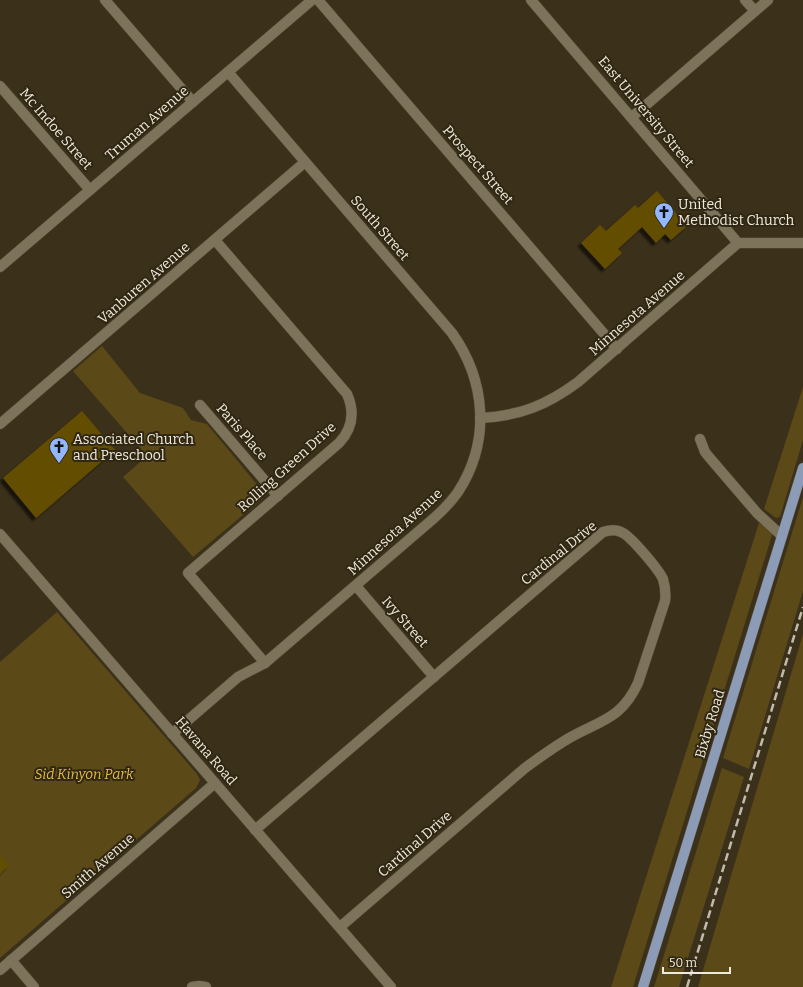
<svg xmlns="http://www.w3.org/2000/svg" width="803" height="987" viewBox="0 0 803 987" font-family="Bitter,serif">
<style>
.green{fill:#5b4918}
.building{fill:#644d02;filter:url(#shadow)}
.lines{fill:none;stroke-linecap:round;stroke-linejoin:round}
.minor-casing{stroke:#584f3c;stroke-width:11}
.major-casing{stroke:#584f3c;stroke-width:11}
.minor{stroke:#7d735b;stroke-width:10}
.major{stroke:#8c9cb7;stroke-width:10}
.rail{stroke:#c2bbab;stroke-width:2.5;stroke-dasharray:8 4;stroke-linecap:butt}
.labels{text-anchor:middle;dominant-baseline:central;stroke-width:4;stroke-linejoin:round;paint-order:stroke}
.street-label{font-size:14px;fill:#f0eadd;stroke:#302712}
.poi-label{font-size:14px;fill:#f0eadd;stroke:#302712;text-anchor:start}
.park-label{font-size:14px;font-style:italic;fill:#e4b945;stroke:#302712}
</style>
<defs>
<filter id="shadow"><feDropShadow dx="-3.5" dy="3.5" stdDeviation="1" flood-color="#0009"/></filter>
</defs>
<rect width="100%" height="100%" fill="#3b311b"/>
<g class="green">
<path d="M 102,346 L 140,393 L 183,408 L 191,420 L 207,424 L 264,493 L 262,499 L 193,557 L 123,477 L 147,456 L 73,371 Z"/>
<path d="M 803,387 L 803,440 L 780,517 L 776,518 L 764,509 Z"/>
<path d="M 803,497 L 803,591 L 749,769 L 723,758 Z"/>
<path d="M 759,523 L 773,532 L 633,987 L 611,987 Z"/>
<path d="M 57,612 L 197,774 L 200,780 L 196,788 L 0,958 L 0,662 Z"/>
<path d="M 803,634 L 803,987 L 698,987 Z"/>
<path d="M 722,768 L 744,777 L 679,987 L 654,987 Z"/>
</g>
<g class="building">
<path d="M 657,191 L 687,226 L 671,240 L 665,234 L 656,243 L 642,227 L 618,249 L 622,253 L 605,269 L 581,243 L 600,225 L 606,231 L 635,205 L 638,208 Z"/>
<path d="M 82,411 L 115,450 L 36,518 L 3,478 Z"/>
<path d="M 0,855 L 9,865 L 0,874 Z"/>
</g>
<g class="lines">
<defs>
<g id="minor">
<path d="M 105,0 L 193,102"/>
<path d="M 318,0 L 617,349"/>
<path d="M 531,0 L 738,243"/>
<path d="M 745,0 L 755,11"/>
<path d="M 0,86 L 90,190"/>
<path d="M 632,117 L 768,0"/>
<path d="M 215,240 L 347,394 C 355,412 353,428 339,443 L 188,573 L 265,663"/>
<path d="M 738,243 L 803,243"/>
<path d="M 0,267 L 312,0"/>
<path d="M 200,405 L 278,496"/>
<path d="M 480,418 C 520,416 547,405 578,382 L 738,243"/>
<path d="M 0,424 L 305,162"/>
<path d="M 700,439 L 705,452 L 709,457 L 757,513 L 782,536"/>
<path d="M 0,534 L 391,987"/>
<path d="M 356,586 L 434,677"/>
<path d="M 172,734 L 238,677 L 265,663 L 433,519 C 442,511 451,502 458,492 C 491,441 486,381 452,333 L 228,72"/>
<path d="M 255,830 L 603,532 C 609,530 615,529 621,532 C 630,535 659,570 663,579 C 665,586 666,594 665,601 L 638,683 C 622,718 602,720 571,737 C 555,746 540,757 525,768 L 340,927"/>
<path d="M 11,960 L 34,987"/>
<path d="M 0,970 L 215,783"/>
<path d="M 192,987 L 199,986 L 206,987"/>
</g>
<path id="major" d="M 643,987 L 803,468"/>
</defs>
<use href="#minor" class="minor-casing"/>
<use href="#major" class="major-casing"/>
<use href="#minor" class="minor"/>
<use href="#major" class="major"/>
<path class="rail" d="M 687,987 L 803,607"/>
</g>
<defs>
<symbol id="church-pin" viewBox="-11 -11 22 30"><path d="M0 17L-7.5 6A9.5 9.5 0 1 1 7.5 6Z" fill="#92b7fd" stroke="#302712"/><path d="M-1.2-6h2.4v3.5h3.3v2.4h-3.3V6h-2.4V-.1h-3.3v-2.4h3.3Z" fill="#111"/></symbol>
</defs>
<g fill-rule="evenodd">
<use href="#church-pin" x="653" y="201" width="22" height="30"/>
<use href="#church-pin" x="48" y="436" width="22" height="30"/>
</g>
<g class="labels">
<g class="street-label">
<text transform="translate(646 112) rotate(50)">East University Street</text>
<text transform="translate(147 123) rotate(-41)">Truman Avenue</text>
<text transform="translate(56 129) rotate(49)">Mc Indoe Street</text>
<text transform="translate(478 165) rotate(49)">Prospect Street</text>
<text transform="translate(380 228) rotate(49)">South Street</text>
<text transform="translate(144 283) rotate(-41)">Vanburen Avenue</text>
<text transform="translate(637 313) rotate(-41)">Minnesota Avenue</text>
<text transform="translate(242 432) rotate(49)">Paris Place</text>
<text transform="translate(287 467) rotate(-42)">Rolling Green Drive</text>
<text transform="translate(395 532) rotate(-42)">Minnesota Avenue</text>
<text transform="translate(559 553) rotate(-39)">Cardinal Drive</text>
<text transform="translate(405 622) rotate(49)">Ivy Street</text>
<text transform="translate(710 724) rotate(-73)">Bixby Road</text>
<text transform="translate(206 751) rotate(49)">Havana Road</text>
<text transform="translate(415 844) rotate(-41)">Cardinal Drive</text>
<text transform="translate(98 866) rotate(-41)">Smith Avenue</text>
</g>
<g class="poi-label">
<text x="678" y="204">United<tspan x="678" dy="16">Methodist Church</tspan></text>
<text x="73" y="439">Associated Church<tspan x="73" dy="16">and Preschool</tspan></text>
</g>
<g class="park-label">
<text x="84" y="774">Sid Kinyon Park</text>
</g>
</g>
<path d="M663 967v6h67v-6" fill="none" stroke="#f0eadd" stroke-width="2"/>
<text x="669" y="967" font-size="12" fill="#f0eadd" stroke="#302712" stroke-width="3" paint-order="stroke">50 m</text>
</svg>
